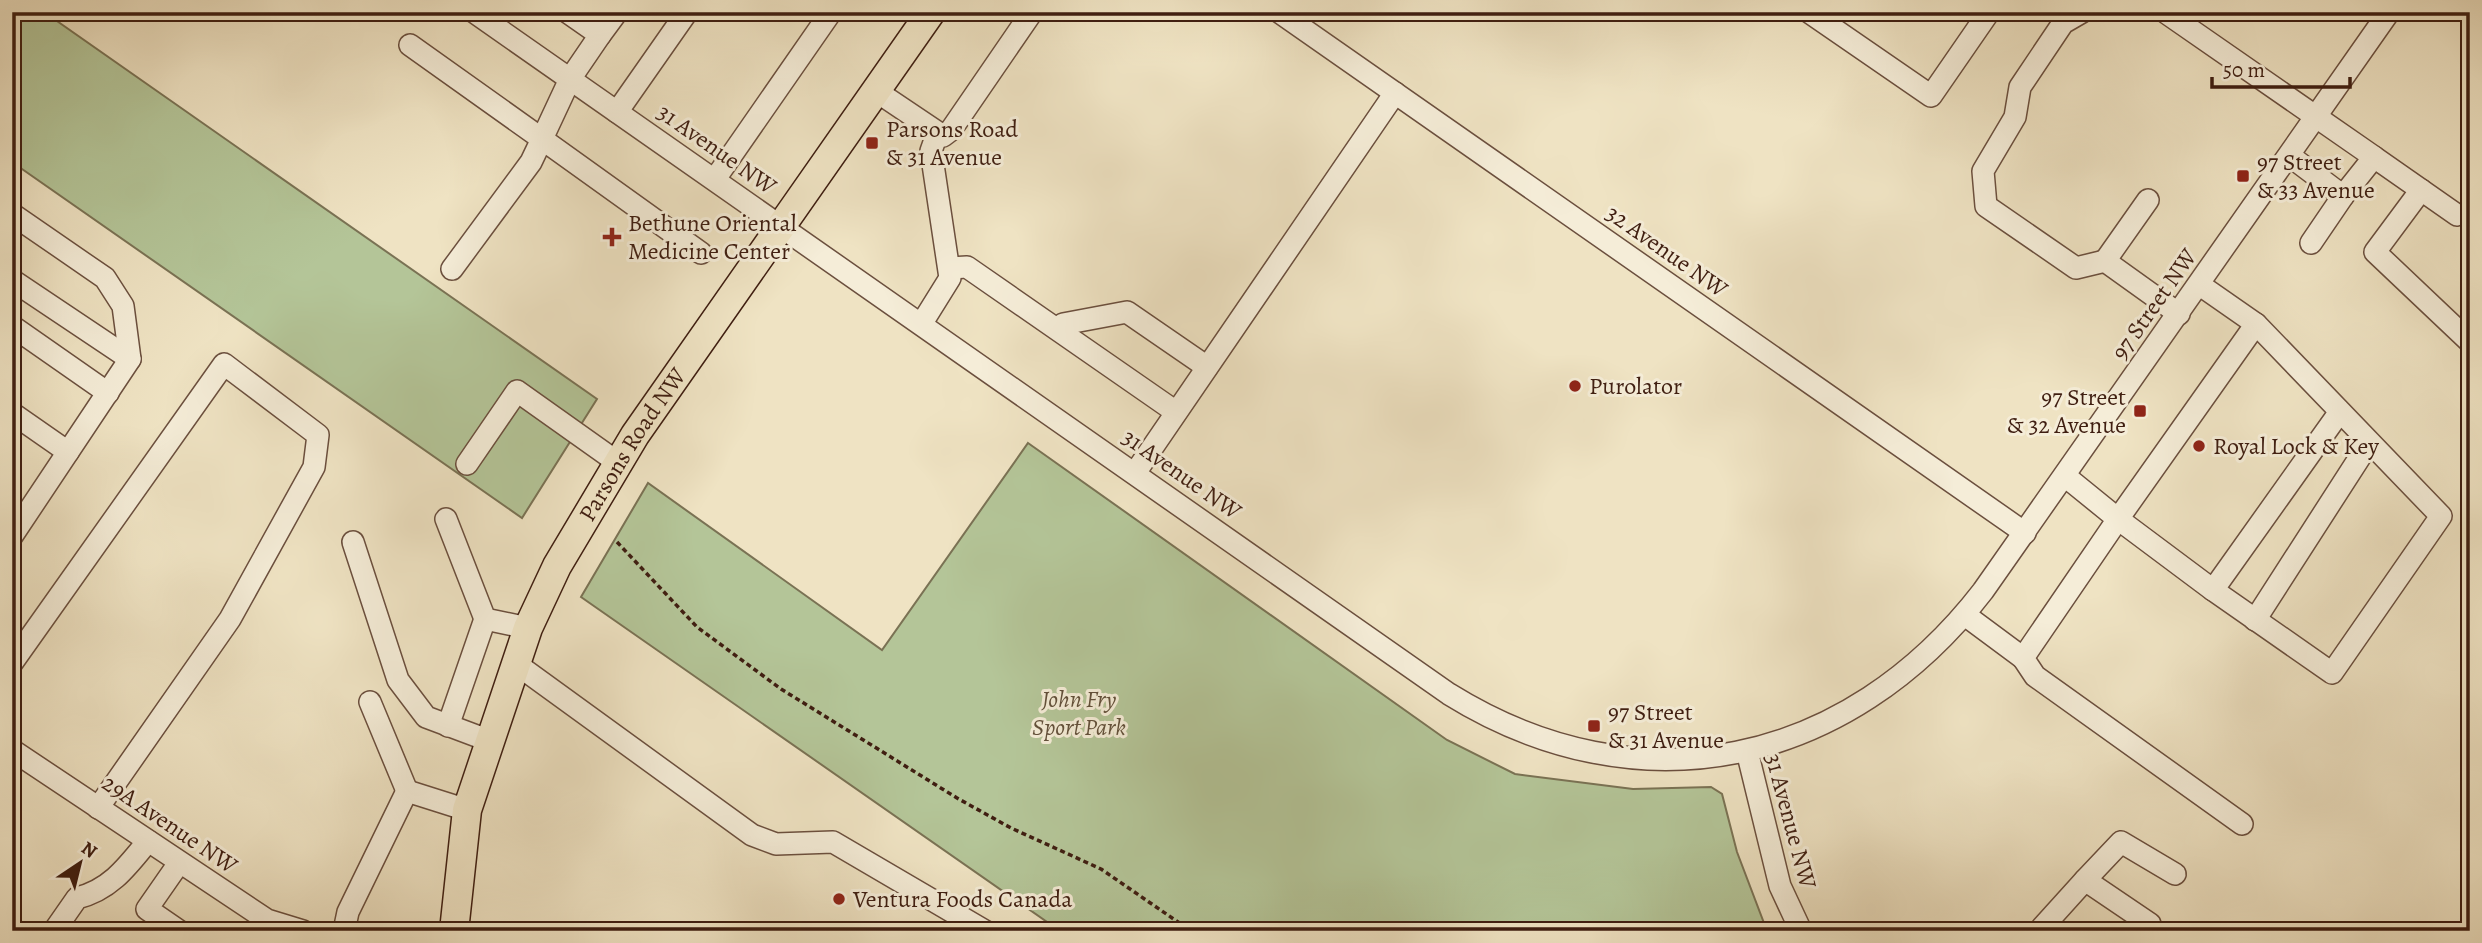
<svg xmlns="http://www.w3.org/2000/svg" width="2482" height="943" viewBox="0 0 2482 943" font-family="Alegreya,serif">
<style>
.green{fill:#b4c598;stroke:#7a7254;stroke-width:2}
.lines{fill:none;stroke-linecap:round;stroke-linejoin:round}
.minor-casing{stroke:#6b4f3e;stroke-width:24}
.major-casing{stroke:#3f1e11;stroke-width:31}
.path{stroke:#3f1e11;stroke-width:3.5;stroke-dasharray:5 3.5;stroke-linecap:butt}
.minor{stroke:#f5edd8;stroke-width:21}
.major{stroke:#efe3c3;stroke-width:28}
.poi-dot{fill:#8f2418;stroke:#f5edd8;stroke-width:2.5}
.labels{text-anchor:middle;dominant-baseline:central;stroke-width:6;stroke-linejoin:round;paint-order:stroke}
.poi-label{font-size:24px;fill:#3f1e11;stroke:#f5edd8;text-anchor:start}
.street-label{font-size:24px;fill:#3f1e11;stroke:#f5edd8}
.park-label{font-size:24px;font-style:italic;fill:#62503a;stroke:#f5edd8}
</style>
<rect width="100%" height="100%" fill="#efe3c3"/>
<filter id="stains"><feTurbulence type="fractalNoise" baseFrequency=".00286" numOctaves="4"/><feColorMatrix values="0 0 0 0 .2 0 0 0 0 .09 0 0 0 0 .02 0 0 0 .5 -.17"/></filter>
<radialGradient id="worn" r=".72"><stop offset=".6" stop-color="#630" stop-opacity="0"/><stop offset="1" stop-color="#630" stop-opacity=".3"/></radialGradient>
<g class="green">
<path d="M 12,12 L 44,12 L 597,399 L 522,518 L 12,162 Z"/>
<path d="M 1028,443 L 1447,740 L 1515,774 L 1633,789 L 1711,787 L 1722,794 L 1737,852 L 1767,931 L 1060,931 L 581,597 L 648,483 L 882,650 Z"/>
</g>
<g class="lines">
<defs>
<g id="minor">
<path d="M 474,12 L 1449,694 C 1639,812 1848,766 1983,591 L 2389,12"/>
<path d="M 567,12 L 600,35 L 570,79 L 542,139 L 701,253"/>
<path d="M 1279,12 L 2025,533"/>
<path d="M 1809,12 L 1931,96 L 1989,12"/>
<path d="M 2082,12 L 2063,23 L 2020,87 L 2015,117 L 1983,171 L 1986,206 L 2076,268 L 2105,261 L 2179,314"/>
<path d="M 2165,12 L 2374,157"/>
<path d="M 600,35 L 617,12"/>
<path d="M 410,45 L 542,139 L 531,162 L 452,269"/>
<path d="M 876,91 L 943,136 L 951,130 L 1032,12"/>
<path d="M 617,112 L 687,12"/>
<path d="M 2290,156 L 2343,196 L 2311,243"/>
<path d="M 715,179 L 831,12"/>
<path d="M 2421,190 L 2375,252 L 2470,342"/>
<path d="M 2343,196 L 2374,157 L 2457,215"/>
<path d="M 12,214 L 105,278 L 123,306 L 130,359 L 12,536"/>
<path d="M 2105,261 L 2148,200"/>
<path d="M 950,268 L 967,267 L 1176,412"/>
<path d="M 12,280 L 130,359"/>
<path d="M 2200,285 L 2256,324 L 2441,516 L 2332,673 L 2213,590 L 2339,413"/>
<path d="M 922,323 L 950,278 L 931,151 L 937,134"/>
<path d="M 12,326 L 108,393"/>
<path d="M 1058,329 L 1063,324 L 1127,312 L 1207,367"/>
<path d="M 12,413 L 68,452"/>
<path d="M 467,464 L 517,391 L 617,462"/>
<path d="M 1135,473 L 1395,93"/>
<path d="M 2065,476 L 2118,519 L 2023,658 L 2035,676 L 2242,824"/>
<path d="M 446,519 L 485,619 L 528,628"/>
<path d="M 353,542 L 398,680 L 426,717 L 490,741"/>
<path d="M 2213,590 L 2118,519 L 2256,324"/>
<path d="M 1965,615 L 2023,658"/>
<path d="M 2255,620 L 2369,443"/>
<path d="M 12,663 L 224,364 L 318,435 L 314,467 L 230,619 L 98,808"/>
<path d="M 515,663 L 752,835 L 776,844 L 833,842 L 985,931"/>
<path d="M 370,702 L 407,791"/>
<path d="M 448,726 L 485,619"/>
<path d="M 12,750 L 267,920 L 303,931"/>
<path d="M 1747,751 L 1780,886 L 1801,931"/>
<path d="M 2085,880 L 2121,842 L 2175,874"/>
<path d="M 54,931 L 77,898 C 110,890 127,867 148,841"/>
<path d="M 179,931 L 147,909 L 179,863"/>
<path d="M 344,931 L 348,912 L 407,791 L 467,810"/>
<path d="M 2039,931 L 2085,880 L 2150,924"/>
</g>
<g id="major">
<path id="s1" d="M 454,931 L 467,810 L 528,628 L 557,566 L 635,435 L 931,12"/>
</g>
</defs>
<use href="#minor" class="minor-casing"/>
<use href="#major" class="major-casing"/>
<g class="path">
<path d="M 617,542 L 697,627 L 781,689 L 957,798 L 1011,828 L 1101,869 L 1191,931"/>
<path d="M 1647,931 L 1649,928"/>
</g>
<use href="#minor" class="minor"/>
<use href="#major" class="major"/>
</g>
<g class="poi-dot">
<rect x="865" y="136" width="14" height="14" rx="3.5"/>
<rect x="2236" y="169" width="14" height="14" rx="3.5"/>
<path d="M608.5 226.5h7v7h7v7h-7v7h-7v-7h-7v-7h7z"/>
<circle cx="1575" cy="386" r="7"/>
<rect x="2133" y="404" width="14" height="14" rx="3.5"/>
<circle cx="2199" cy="446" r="7"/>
<rect x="1587" y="719" width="14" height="14" rx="3.5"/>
<circle cx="839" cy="899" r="7"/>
</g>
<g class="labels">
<g class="poi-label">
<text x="886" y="129">Parsons Road<tspan x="886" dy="28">&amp; 31 Avenue</tspan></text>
<text x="2257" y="162">97 Street<tspan x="2257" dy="28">&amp; 33 Avenue</tspan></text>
<text x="628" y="223">Bethune Oriental<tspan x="628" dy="28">Medicine Center</tspan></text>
<text x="1589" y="386">Purolator</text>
<text x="2126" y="397" text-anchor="end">97 Street<tspan x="2126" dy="28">&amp; 32 Avenue</tspan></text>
<text x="2213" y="446">Royal Lock &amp; Key</text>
<text x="1608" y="712">97 Street<tspan x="1608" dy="28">&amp; 31 Avenue</tspan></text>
<text x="853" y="899">Ventura Foods Canada</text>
</g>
<g class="street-label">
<text transform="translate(717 149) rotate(35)">31 Avenue NW</text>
<text transform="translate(1667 251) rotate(35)">32 Avenue NW</text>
<text transform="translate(2154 304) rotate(-55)">97 Street NW</text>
<text stroke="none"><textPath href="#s1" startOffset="525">Parsons Road NW</textPath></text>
<text transform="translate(1182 474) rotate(35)">31 Avenue NW</text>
<text transform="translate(1791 821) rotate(75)">31 Avenue NW</text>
<text transform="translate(170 824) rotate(34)">29A Avenue NW</text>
</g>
<g class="park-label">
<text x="1079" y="699">John Fry<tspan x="1079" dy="28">Sport Park</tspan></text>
</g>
</g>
<rect width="2482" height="943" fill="none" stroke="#efe3c3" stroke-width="42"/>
<rect x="14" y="14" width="2454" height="915" fill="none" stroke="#3f1e11" stroke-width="3.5"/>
<rect x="21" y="21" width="2440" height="901" fill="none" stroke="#3f1e11" stroke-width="2"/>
<g transform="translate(80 863) rotate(35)" stroke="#f5edd8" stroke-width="5" paint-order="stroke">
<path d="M0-5L12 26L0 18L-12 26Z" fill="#3f1e11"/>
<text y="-10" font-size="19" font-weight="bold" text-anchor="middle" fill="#3f1e11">N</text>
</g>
<path d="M2212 77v10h138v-10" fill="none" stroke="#3f1e11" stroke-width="3.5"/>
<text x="2223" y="77" font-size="21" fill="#3f1e11" stroke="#f5edd8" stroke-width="5" paint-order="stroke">50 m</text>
<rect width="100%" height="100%" filter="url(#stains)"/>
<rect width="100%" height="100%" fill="url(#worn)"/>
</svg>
